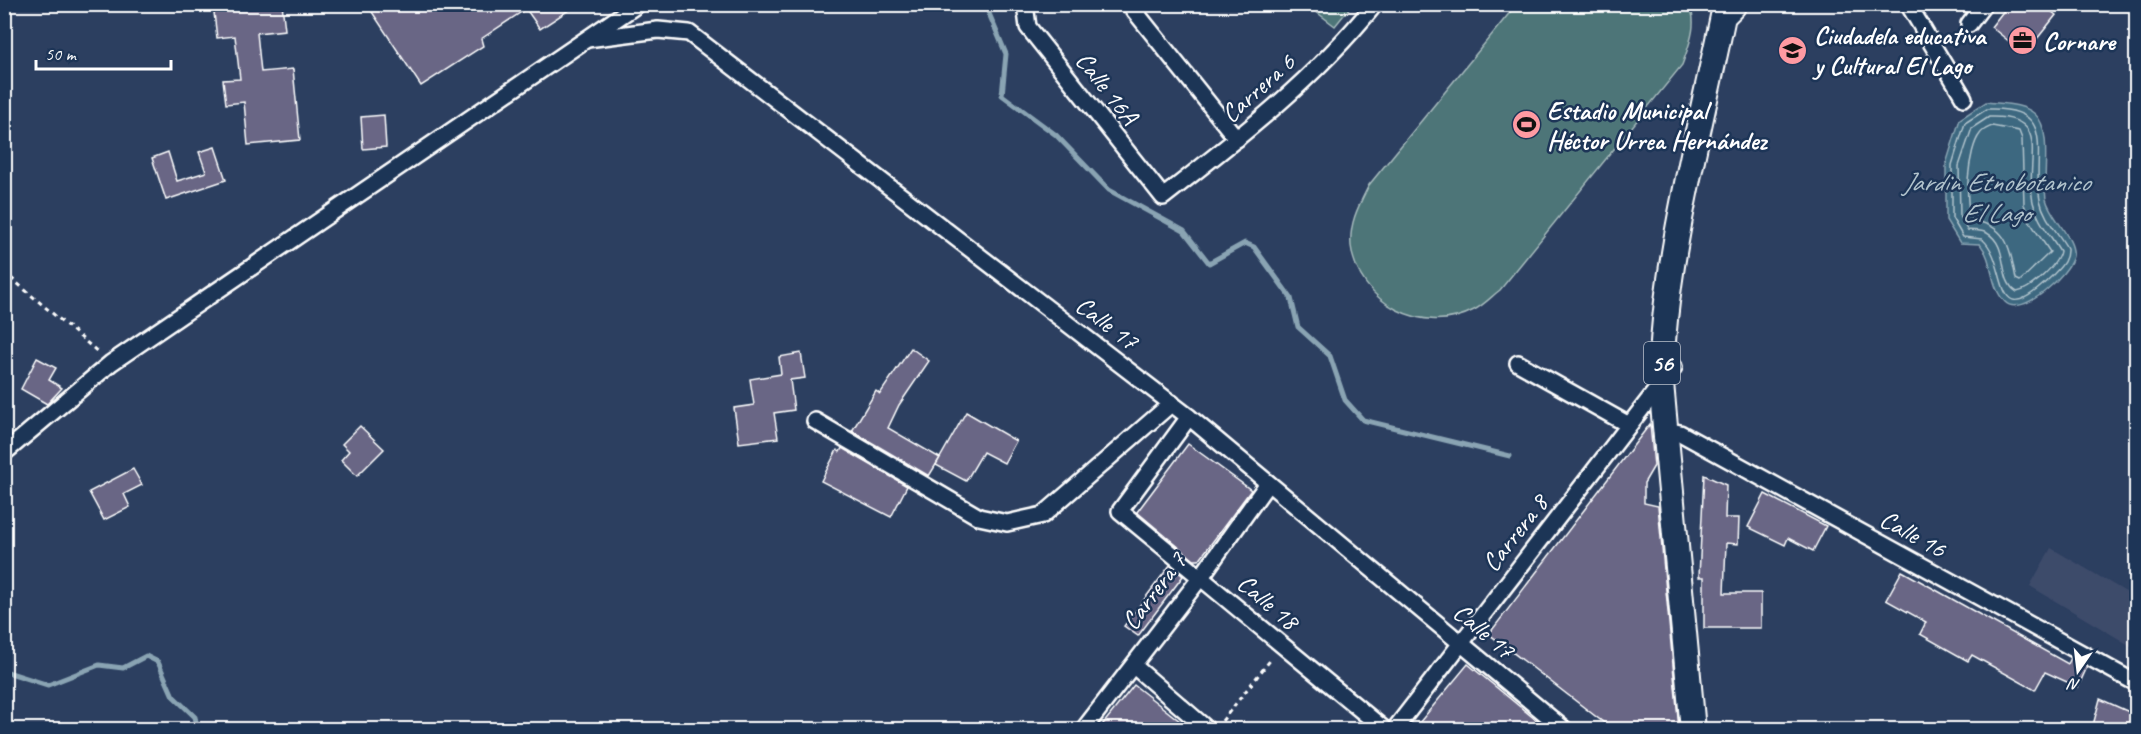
<svg xmlns="http://www.w3.org/2000/svg" width="2141" height="734" viewBox="0 0 2141 734" font-family="Caveat,sans-serif">
<style>
.built{fill:#3e4b6b}
.green{fill:#4d7578;stroke:#a6babc;stroke-width:1.5}
.water{fill:#3c6880;stroke:#8aa4b3;stroke-width:1.5}
.lines{fill:none;stroke-linecap:round;stroke-linejoin:round}
.shore{stroke:#b1c3cc;stroke-width:1.5}
.stream{stroke:#8aa4b3;stroke-width:5}
.building{fill:#696685;stroke:#fff;stroke-width:1.5}
.street-casing{stroke:#fff;stroke-width:20}
.primary-casing{stroke:#fff;stroke-width:28}
.path{stroke:#fff;stroke-width:3;stroke-dasharray:4.5 4.5;stroke-linecap:butt}
.street{stroke:#1d3557;stroke-width:15}
.primary{stroke:#1d3557;stroke-width:24}
.labels{text-anchor:middle;dominant-baseline:central;stroke-width:5;stroke-linejoin:round;paint-order:stroke}
.shield{fill:#1d3557;stroke:#bbc2cd;stroke-width:1.5}
.shield-label{font-size:24px;font-weight:bold;fill:#fff}
.poi-label{font-size:26px;font-weight:bold;fill:#fff;stroke:#1d3557;text-anchor:start}
.street-label{font-size:26px;fill:#fff;stroke:#1d3557}
.water-label{font-size:27px;font-style:italic;fill:#b1c3cc;stroke:#1d3557}
</style>
<rect width="100%" height="100%" fill="#2c3f60"/>
<filter id="ink" filterUnits="userSpaceOnUse"><feTurbulence type="fractalNoise" baseFrequency=".0167" numOctaves="2"/><feDisplacementMap in="SourceGraphic" scale="12" xChannelSelector="R" yChannelSelector="G"/><feConvolveMatrix kernelMatrix="1 2 1 2 8 2 1 2 1" color-interpolation-filters="sRGB"/></filter>
<g filter="url(#ink)">
<path class="built" d="M 2051,548 L 2136,598 L 2136,649 L 2030,586 Z"/>
<g class="green">
<path d="M 1688,4 C 1700,21 1688,48 1682,65 L 1500,290 C 1492,296 1483,306 1474,310 C 1424,337 1358,303 1351,246 C 1349,223 1359,205 1369,185 L 1516,5 Z"/>
<path d="M 1307,5 L 1352,5 L 1335,26 Z"/>
</g>
<path class="water" d="M 1986,102 C 2002,104 2023,103 2035,114 C 2053,131 2042,176 2046,199 C 2050,217 2076,239 2073,256 C 2070,273 2022,319 2005,302 C 1989,286 1994,261 1980,244 L 1960,243 L 1946,220 L 1946,164 L 1960,119 Z"/>
<g class="lines">
<g class="shore">
<path d="M 1987,109 C 2060,106 2031,154 2040,200 C 2044,219 2058,232 2067,248 C 2068,261 2060,267 2052,276 C 1989,339 2011,263 1982,239 L 1963,237 L 1952,218 L 1952,165 L 1965,123 Z"/>
<path d="M 1989,117 C 2054,115 2024,161 2033,202 C 2037,221 2050,234 2060,251 C 2058,265 2031,289 2017,292 C 1997,280 2010,246 1987,233 C 1981,230 1974,231 1967,230 L 1960,216 L 1959,166 L 1972,128 Z"/>
<path d="M 1992,126 L 2019,131 L 2022,139 L 2024,204 L 2030,222 L 2050,252 L 2020,281 L 2016,279 C 2010,250 2008,225 1973,221 C 1963,207 1968,148 1980,134 C 1982,130 1988,128 1992,126 Z"/>
</g>
<g class="stream">
<path d="M 985,4 L 1006,54 L 1002,95 L 1056,135 L 1109,190 L 1184,231 L 1209,263 L 1245,243 L 1254,247 L 1291,298 L 1298,327 L 1330,356 L 1345,400 L 1363,420 L 1510,456"/>
<path d="M 4,671 L 48,685 L 99,665 L 123,668 L 146,656 L 158,662 L 173,696 L 195,717 L 198,730"/>
</g>
</g>
<g class="building">
<path d="M 213,4 L 282,4 L 285,30 L 257,33 L 261,72 L 293,69 L 300,140 L 248,145 L 244,102 L 226,104 L 223,80 L 240,79 L 235,36 L 217,38 Z"/>
<path d="M 384,4 L 578,4 L 540,29 L 526,9 L 481,39 L 483,46 L 421,86 L 372,12 Z"/>
<path d="M 2009,4 L 2042,4 L 2056,15 L 2025,54 L 1991,27 Z"/>
<path d="M 384,115 L 386,147 L 363,149 L 361,117 Z"/>
<path d="M 215,147 L 226,180 L 166,200 L 152,158 L 168,152 L 177,181 L 206,172 L 199,152 Z"/>
<path d="M 911,348 L 929,361 L 899,405 L 888,428 L 940,458 L 929,476 L 852,431 L 876,391 L 880,394 Z"/>
<path d="M 801,353 L 805,378 L 790,380 L 794,410 L 774,413 L 778,438 L 739,443 L 734,408 L 754,405 L 750,379 L 781,374 L 779,357 Z"/>
<path d="M 37,358 L 56,368 L 49,380 L 62,388 L 47,404 L 21,389 Z"/>
<path d="M 966,412 L 1016,441 L 1004,463 L 983,452 L 966,481 L 936,465 Z"/>
<path d="M 1650,424 L 1654,466 L 1644,483 L 1644,503 L 1658,506 L 1679,729 L 1612,729 L 1489,634 Z"/>
<path d="M 360,426 L 384,449 L 357,476 L 341,460 L 349,451 L 342,444 Z"/>
<path d="M 1188,444 L 1251,490 L 1199,560 L 1194,560 L 1137,512 Z"/>
<path d="M 842,448 L 907,486 L 891,517 L 821,481 L 837,450 L 840,452 Z"/>
<path d="M 133,469 L 142,485 L 124,494 L 130,507 L 104,520 L 89,492 Z"/>
<path d="M 1704,475 L 1726,485 L 1725,518 L 1739,518 L 1738,544 L 1726,543 L 1724,593 L 1761,593 L 1761,628 L 1704,628 L 1704,577 L 1699,577 Z"/>
<path d="M 1765,494 L 1826,526 L 1813,551 L 1788,538 L 1785,545 L 1748,527 Z"/>
<path d="M 1170,565 L 1183,576 L 1138,636 L 1124,626 Z"/>
<path d="M 1902,571 L 2068,664 L 2071,658 L 2087,667 L 2078,687 L 2045,672 L 2035,690 L 1972,655 L 1968,661 L 1920,634 L 1926,622 L 1886,600 Z"/>
<path d="M 1468,664 L 1547,729 L 1500,729 L 1490,722 L 1484,729 L 1414,729 Z"/>
<path d="M 1134,685 L 1190,729 L 1099,729 Z"/>
<path d="M 2100,699 L 2136,715 L 2136,729 L 2092,729 Z"/>
</g>
<g class="lines">
<defs>
<g id="street">
<path d="M 1025,4 L 1028,27 L 1163,197 C 1239,138 1315,79 1375,4"/>
<path d="M 1129,4 L 1237,139"/>
<path d="M 1908,4 L 1964,98"/>
<path d="M 1969,24 L 1984,4"/>
<path d="M 587,39 L 658,30 L 689,33 L 1189,417 L 1565,730"/>
<path d="M 1518,363 L 1629,425"/>
<path d="M 1189,417 L 1120,511 L 1385,730"/>
<path d="M 815,421 L 979,517 L 1007,523 L 1043,515 L 1172,403"/>
<path d="M 1666,430 L 1680,433 L 2136,683"/>
<path d="M 4,453 L 111,363 L 638,4"/>
<path d="M 1134,666 L 1208,730"/>
<path d="M 1083,730 L 1201,577 L 1268,483"/>
<path d="M 1394,730 L 1674,367"/>
</g>
<path id="primary" d="M 1693,730 L 1661,383 C 1663,265 1699,133 1723,16 L 1733,6"/>
</defs>
<use href="#street" class="street-casing"/>
<use href="#primary" class="primary-casing"/>
<g class="path">
<path d="M 4,272 L 99,353"/>
<path d="M 1222,721 L 1272,658"/>
</g>
<use href="#street" class="street"/>
<use href="#primary" class="primary"/>
</g>
</g>
<defs>
<symbol id="office-disc" viewBox="-11 -11 22 22"><circle r="9.5" fill="#ff9aa2" stroke="#1d3557"/><path d="M-6-3h4V-5.5h4V-3h4V5H-6ZM-1-4.5V-3h2v-1.5ZM-6 0V1H6V0Z" fill="#111"/></symbol>
<symbol id="school-disc" viewBox="-11 -11 22 22"><circle r="9.5" fill="#ff9aa2" stroke="#1d3557"/><path d="M0-5L7-2L0 1L-7-2ZM-4 1L0 2.5L4 1V4Q0 6-4 4Z" fill="#111"/></symbol>
<symbol id="stadium-disc" viewBox="-11 -11 22 22"><circle r="9.5" fill="#ff9aa2" stroke="#1d3557"/><path d="M0-5a6.5 5 0 1 0 0 10a6.5 5 0 1 0 0-10ZM-3.5-1.8h7v3.6h-7Z" fill="#111"/></symbol>
</defs>
<g fill-rule="evenodd">
<use href="#office-disc" x="2006" y="24" width="33" height="33"/>
<use href="#school-disc" x="1776" y="34" width="33" height="33"/>
<use href="#stadium-disc" x="1510" y="108" width="33" height="33"/>
</g>
<g class="labels">
<rect class="shield" x="1644" y="342" width="36" height="42" rx="4.5"/>
<g class="shield-label">
<text x="1662" y="363">56</text>
</g>
<g class="poi-label">
<text x="1814" y="35">Ciudadela educativa<tspan x="1814" dy="30">y Cultural El Lago</tspan></text>
<text x="2043" y="41">Cornare</text>
<text x="1547" y="110">Estadio Municipal<tspan x="1547" dy="30">Héctor Urrea Hernández</tspan></text>
</g>
<g class="street-label">
<text transform="translate(1107 88) rotate(52)">Calle 16A</text>
<text transform="translate(1258 88) rotate(-42)">Carrera 6</text>
<text transform="translate(1107 323) rotate(37)">Calle 17</text>
<text transform="translate(1515 533) rotate(-52)">Carrera 8</text>
<text transform="translate(1913 534) rotate(29)">Calle 16</text>
<text transform="translate(1154 591) rotate(-53)">Carrera 7</text>
<text transform="translate(1268 602) rotate(40)">Calle 18</text>
<text transform="translate(1484 631) rotate(40)">Calle 17</text>
</g>
<g class="water-label">
<text x="1996" y="182">Jardin Etnobotanico<tspan x="1996" dy="31">El Lago</tspan></text>
</g>
</g>
<rect width="2141" height="734" fill="none" stroke="#1d3557" stroke-width="24"/>
<rect x="12" y="12" width="2117" height="710" fill="none" stroke="#fff" stroke-width="2" filter="url(#ink)"/>
<g transform="translate(2078 671) rotate(194)" stroke="#1d3557" stroke-width="4.5" paint-order="stroke">
<path d="M0-4.5L10 22L0 15L-10 22Z" fill="#ffffff"/>
<text y="-9" font-size="16" font-weight="bold" text-anchor="middle" fill="#ffffff">N</text>
</g>
<path d="M36 60v9h135v-9" fill="none" stroke="#ffffff" stroke-width="3"/>
<text x="45" y="60" font-size="18" fill="#ffffff" stroke="#1d3557" stroke-width="4.5" paint-order="stroke">50 m</text>
</svg>
